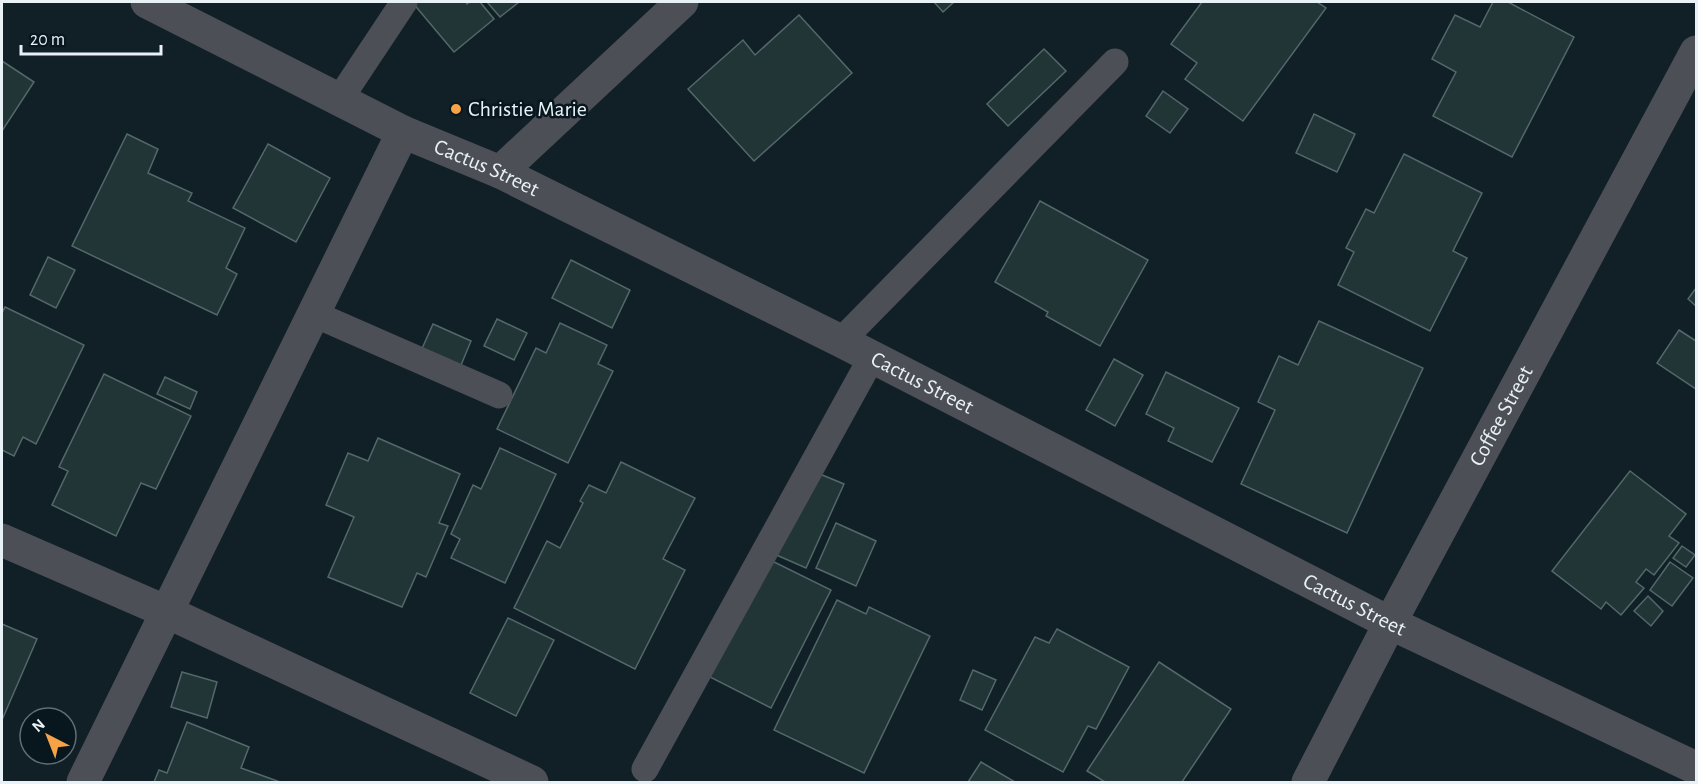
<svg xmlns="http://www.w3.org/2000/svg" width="1698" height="784" viewBox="0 0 1698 784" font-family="'Alegreya Sans',sans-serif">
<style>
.building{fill:#213536;stroke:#536869;stroke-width:1.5}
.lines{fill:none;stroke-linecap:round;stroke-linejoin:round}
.service{stroke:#4c4f55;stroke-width:27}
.minor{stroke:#4c4f55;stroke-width:33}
.tertiary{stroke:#4c4f55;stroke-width:33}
.poi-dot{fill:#f6a247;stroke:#08161e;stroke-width:2}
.labels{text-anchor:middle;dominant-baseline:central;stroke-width:5;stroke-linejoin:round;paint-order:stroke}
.poi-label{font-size:22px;fill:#e7f1f6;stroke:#08161e;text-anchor:start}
.street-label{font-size:22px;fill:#e7f1f6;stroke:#08161e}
</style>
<rect width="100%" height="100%" fill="#111f27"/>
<g class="building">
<path d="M 412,2 L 466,2 L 467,4 L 470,2 L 480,2 L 494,19 L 454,52 Z"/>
<path d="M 487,2 L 519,2 L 500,17 Z"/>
<path d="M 934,2 L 954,2 L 943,12 Z"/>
<path d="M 1202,2 L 1317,2 L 1326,8 L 1243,121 L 1185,79 L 1197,63 L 1171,44 Z"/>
<path d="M 1493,2 L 1508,2 L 1574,37 L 1512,157 L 1433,116 L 1456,72 L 1432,59 L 1455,15 L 1480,27 Z"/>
<path d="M 799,15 L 852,73 L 754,161 L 688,89 L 743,40 L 755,55 Z"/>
<path d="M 1044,49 L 1066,71 L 1008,126 L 987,104 Z"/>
<path d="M 2,61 L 34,82 L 2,131 Z"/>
<path d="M 1163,91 L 1188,109 L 1170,133 L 1146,116 Z"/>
<path d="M 1314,114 L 1355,134 L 1337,172 L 1296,153 Z"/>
<path d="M 127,134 L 158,149 L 148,173 L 192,193 L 188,201 L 245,228 L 226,268 L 237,274 L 217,315 L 72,246 Z"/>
<path d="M 268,144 L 330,178 L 296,242 L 233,208 Z"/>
<path d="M 1404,154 L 1482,193 L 1453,251 L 1467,258 L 1430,331 L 1338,285 L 1354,252 L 1346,248 L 1366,209 L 1374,213 Z"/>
<path d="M 1040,201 L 1148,260 L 1100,346 L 1046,316 L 1048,312 L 995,282 Z"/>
<path d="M 48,257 L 75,270 L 56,308 L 30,295 Z"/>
<path d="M 571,260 L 630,290 L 612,328 L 552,298 Z"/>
<path d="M 1696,288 L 1696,306 L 1688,299 Z"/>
<path d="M 5,307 L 84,345 L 36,444 L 23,437 L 14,456 L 2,450 L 2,313 Z"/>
<path d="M 497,319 L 527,333 L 514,360 L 484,346 Z"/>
<path d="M 1319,321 L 1423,368 L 1347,533 L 1241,484 L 1275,410 L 1258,402 L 1279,356 L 1298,365 Z"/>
<path d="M 560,323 L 607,345 L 598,364 L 613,371 L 568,463 L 497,429 L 536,348 L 546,353 Z"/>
<path d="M 433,324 L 471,341 L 459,370 L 420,353 Z"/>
<path d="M 1679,330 L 1696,341 L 1696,389 L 1657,363 Z"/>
<path d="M 1114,359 L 1143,375 L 1115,426 L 1086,410 Z"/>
<path d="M 1166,372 L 1239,408 L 1212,462 L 1168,441 L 1174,428 L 1146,414 Z"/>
<path d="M 104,374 L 191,416 L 156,489 L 141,483 L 116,536 L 52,505 L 68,471 L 59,467 Z"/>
<path d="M 165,377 L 197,392 L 190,409 L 157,394 Z"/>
<path d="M 378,438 L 460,474 L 439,523 L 448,526 L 426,577 L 417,573 L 402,607 L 328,577 L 354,517 L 326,505 L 348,453 L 368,461 Z"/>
<path d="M 500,448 L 556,474 L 505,583 L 451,558 L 460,539 L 451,534 L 473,485 L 481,489 Z"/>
<path d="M 621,462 L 695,498 L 663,559 L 685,570 L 635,669 L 514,608 L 547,541 L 560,548 L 583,503 L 580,501 L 589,485 L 606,493 Z"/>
<path d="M 810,470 L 844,484 L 806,568 L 772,553 Z"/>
<path d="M 1630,471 L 1686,514 L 1669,536 L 1679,543 L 1654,575 L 1646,569 L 1636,582 L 1644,588 L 1621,615 L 1606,602 L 1601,609 L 1552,571 Z"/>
<path d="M 836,523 L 876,541 L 856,586 L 816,568 Z"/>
<path d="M 1682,546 L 1695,555 L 1686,567 L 1673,558 Z"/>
<path d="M 766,558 L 831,590 L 771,708 L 706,675 Z"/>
<path d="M 1670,562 L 1693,578 L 1672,606 L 1650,590 Z"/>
<path d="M 1648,596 L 1663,611 L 1651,626 L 1634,611 Z"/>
<path d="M 837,600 L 866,614 L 869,607 L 930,636 L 864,773 L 774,730 Z"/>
<path d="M 508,618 L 554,640 L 516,716 L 470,693 Z"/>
<path d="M 2,624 L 37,639 L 2,720 Z"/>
<path d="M 1057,629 L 1129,667 L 1096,729 L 1088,726 L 1063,772 L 985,730 L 1035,637 L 1049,643 Z"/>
<path d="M 1159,662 L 1231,709 L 1182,782 L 1105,782 L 1087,771 Z"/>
<path d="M 973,670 L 996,680 L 982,710 L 960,700 Z"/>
<path d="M 182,672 L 217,682 L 207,718 L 171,707 Z"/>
<path d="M 187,722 L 249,747 L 241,768 L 280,782 L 154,782 L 159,770 L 167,773 Z"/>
<path d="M 981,762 L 1015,782 L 968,782 Z"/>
</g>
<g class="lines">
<g class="service">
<path d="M 339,100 L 404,2"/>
<path d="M 314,314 L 499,395"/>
<path d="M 841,341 L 1115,62"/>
<path d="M 645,769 L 872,357"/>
</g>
<g class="minor">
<path d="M 500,172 L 682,2"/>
<path d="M 2,540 L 167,612 L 532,782"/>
<path d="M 83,782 L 403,132"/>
<path id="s1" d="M 1308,782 L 1390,623 L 1696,52"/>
</g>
<path class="tertiary" id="s2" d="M 147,2 L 403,132 L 500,172 L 841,341 L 1390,623 L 1696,768"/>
</g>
<circle class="poi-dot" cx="456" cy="109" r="6"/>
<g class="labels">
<g class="poi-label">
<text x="468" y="109">Christie Marie</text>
</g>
<g class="street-label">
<text stroke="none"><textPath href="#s2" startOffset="378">Cactus Street</textPath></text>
<text stroke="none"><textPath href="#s2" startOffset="864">Cactus Street</textPath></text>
<text stroke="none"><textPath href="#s1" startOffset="414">Coffee Street</textPath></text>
<text stroke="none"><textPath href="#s2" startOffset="1350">Cactus Street</textPath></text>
</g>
</g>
<rect width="1698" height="784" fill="none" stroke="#e7f1f6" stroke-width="6"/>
<g transform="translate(48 736) rotate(318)"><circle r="28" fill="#08161e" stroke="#616e74" stroke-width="1.5"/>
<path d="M0-4.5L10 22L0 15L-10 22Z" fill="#f6a247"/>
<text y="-9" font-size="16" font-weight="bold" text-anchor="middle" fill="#e7f1f6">N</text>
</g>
<path d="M21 45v9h140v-9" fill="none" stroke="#e7f1f6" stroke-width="3"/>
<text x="30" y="45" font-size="18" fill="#e7f1f6" stroke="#08161e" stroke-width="4.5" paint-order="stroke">20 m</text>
</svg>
